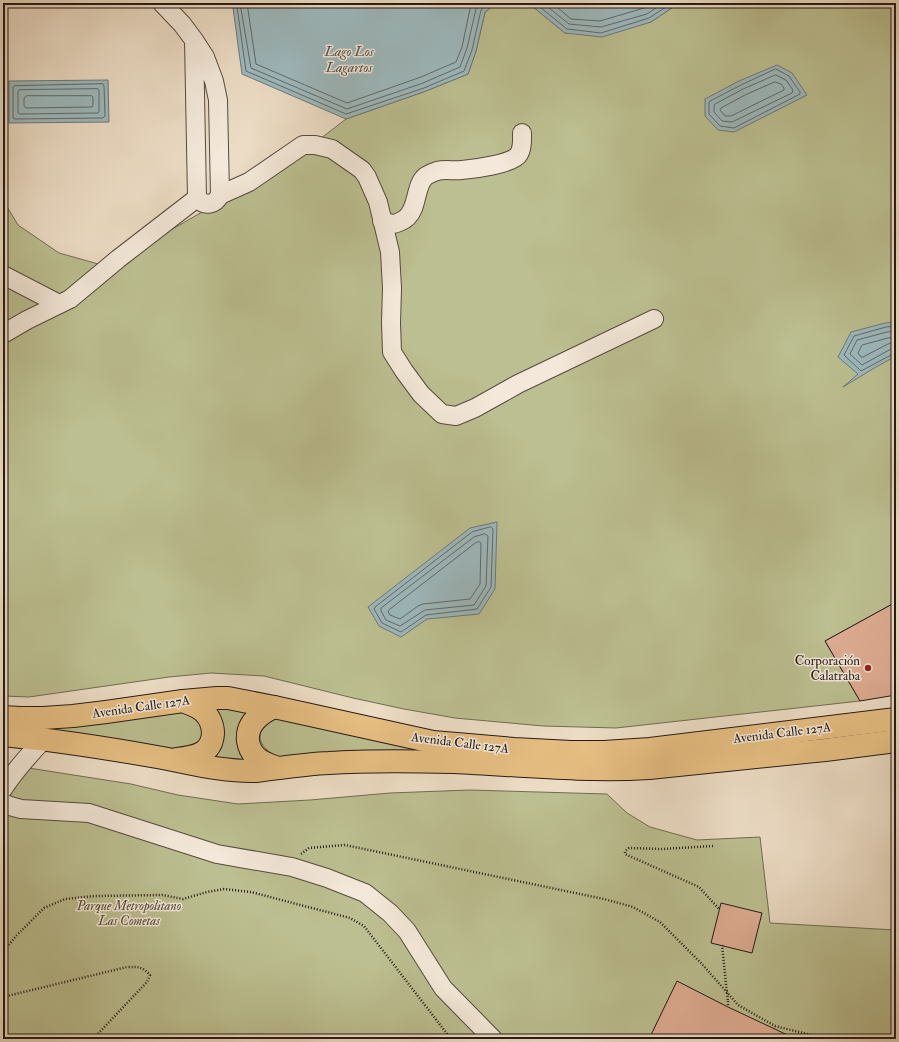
<svg xmlns="http://www.w3.org/2000/svg" width="899" height="1042" viewBox="0 0 899 1042" font-family="'IM FELL Double Pica',serif">
<style>
.green{fill:#bcbf91;stroke:#706c53}
.water{fill:#9db9be;stroke:#6d797a}
.lines{fill:none;stroke-linecap:round;stroke-linejoin:round}
.shore{stroke:#616a6a;stroke-width:1}
.building{fill:#ddab91;stroke:#251a15}
.minor-casing{stroke:#574a41;stroke-width:20}
.major-casing{stroke:#251a15;stroke-width:24}
.path{stroke:#251a15;stroke-width:2.5;stroke-dasharray:1 2;stroke-linecap:butt}
.minor{stroke:#f3e8d9;stroke-width:18}
.major{stroke:#e6be82;stroke-width:22}
.path-bridge{stroke:#251a15;stroke-width:2.5;stroke-dasharray:1 2;stroke-linecap:butt}
.poi-dot{fill:#8f2418;stroke:#f3e8d9;stroke-width:1.5}
.labels{text-anchor:middle;dominant-baseline:central;stroke-width:3;stroke-linejoin:round;paint-order:stroke}
.poi-label{font-size:13px;fill:#251a15;stroke:#f3e8d9;text-anchor:end}
.street-label{font-size:13px;fill:#251a15;stroke:#f3e8d9}
.park-label{font-size:13px;font-style:italic;fill:#524c3a;stroke:#f3e8d9}
.water-label{font-size:14px;font-style:italic;fill:#4f5250;stroke:#f3e8d9}
</style>
<rect width="100%" height="100%" fill="#ecdcc5"/>
<filter id="stains"><feTurbulence type="fractalNoise" baseFrequency=".005" numOctaves="4"/><feColorMatrix values="0 0 0 0 .2 0 0 0 0 .09 0 0 0 0 .02 0 0 0 .5 -.17"/></filter>
<radialGradient id="worn" r=".72"><stop offset=".6" stop-color="#630" stop-opacity="0"/><stop offset="1" stop-color="#630" stop-opacity=".3"/></radialGradient>
<g class="green">
<path d="M 497,3 L 524,3 L 532,6 L 565,33 L 651,22 L 679,3 L 896,3 L 896,602 L 825,641 L 860,701 L 616,728 L 543,726 L 455,718 L 404,709 L 353,698 L 264,676 L 211,673 L 169,677 L 29,697 L 3,696 L 3,200 L 18,225 L 59,253 L 102,265 L 157,238 L 294,159 L 346,119 L 426,91 L 468,74 L 476,51 L 485,12 Z"/>
<path d="M 205,704 L 257,709 L 254,764 L 204,759 Z"/>
<path d="M 182,709 L 204,724 L 203,741 L 188,752 L 37,729 Z"/>
<path d="M 280,717 L 585,758 L 280,757 C 275,755 270,753 266,749 C 252,735 265,720 280,717 Z"/>
<path d="M 3,764 L 131,784 L 178,795 L 238,804 L 310,800 L 390,793 L 469,790 L 607,794 L 627,813 L 650,827 L 697,840 L 760,837 L 770,923 L 896,930 L 896,1039 L 3,1039 Z"/>
</g>
<g class="water">
<path d="M 230,3 L 497,3 L 485,12 L 476,51 L 468,74 L 426,91 L 346,119 L 242,74 L 233,8 Z"/>
<path d="M 524,3 L 679,3 L 651,22 L 602,37 L 565,33 L 532,6 Z"/>
<path d="M 777,65 L 792,73 L 807,95 L 734,132 L 718,130 L 705,116 L 705,99 L 739,81 Z"/>
<path d="M 108,80 L 109,122 L 9,123 L 9,81 Z"/>
<path d="M 896,322 L 896,356 L 876,367 L 843,387 L 858,374 L 838,357 L 851,332 L 885,323 Z"/>
<path d="M 497,522 L 495,589 L 479,614 L 427,619 L 401,637 L 379,626 L 368,607 L 470,528 Z"/>
</g>
<g class="lines">
<g class="shore">
<path d="M 234,3 L 237,7 L 246,71 L 346,114 L 424,88 L 464,71 L 472,50 L 481,10 L 490,3"/>
<path d="M 240,3 L 251,68 L 347,109 L 423,83 L 460,67 L 467,48 L 476,9 L 478,6 L 481,3"/>
<path d="M 247,3 L 256,64 L 347,103 L 421,77 L 456,62 L 462,47 L 470,9 L 473,3"/>
<path d="M 535,3 L 567,29 L 601,33 L 649,18 L 672,3"/>
<path d="M 543,3 L 569,24 L 601,27 L 647,14 L 663,3"/>
<path d="M 552,3 L 571,19 L 600,21 L 644,8 L 652,3"/>
<path d="M 776,69 L 789,76 L 800,92 L 800,94 L 734,128 L 720,126 L 709,114 L 709,103 L 710,101 L 741,85 Z"/>
<path d="M 776,75 L 786,80 L 793,90 L 792,93 L 732,122 L 722,121 L 714,112 L 714,106 L 715,104 L 743,89 Z"/>
<path d="M 775,82 L 781,84 L 784,88 L 784,90 L 731,116 L 725,116 L 720,110 L 721,108 L 745,95 Z"/>
<path d="M 103,84 L 104,86 L 105,116 L 103,118 L 15,119 L 13,118 L 13,87 L 14,86 Z"/>
<path d="M 98,89 L 99,91 L 99,111 L 98,113 L 20,114 L 18,113 L 18,92 L 19,90 Z"/>
<path d="M 92,96 L 93,97 L 93,105 L 92,107 L 26,108 L 24,106 L 24,98 L 26,96 Z"/>
<path d="M 896,326 L 886,327 L 854,336 L 844,355 L 861,371 L 893,354 L 896,353"/>
<path d="M 896,331 L 887,332 L 857,340 L 850,354 L 862,365 L 891,349 L 896,348"/>
<path d="M 896,337 L 888,338 L 862,345 L 858,353 L 861,357 L 863,357 L 888,344 L 896,342"/>
<path d="M 491,527 L 493,529 L 491,587 L 477,609 L 426,615 L 401,632 L 382,623 L 374,609 L 375,607 L 472,532 Z"/>
<path d="M 485,534 L 488,536 L 486,586 L 474,605 L 425,610 L 400,626 L 386,620 L 381,611 L 381,608 L 474,537 Z"/>
<path d="M 477,542 L 480,542 L 481,543 L 480,584 L 470,599 L 423,604 L 418,606 L 400,619 L 390,615 L 388,612 L 389,610 Z"/>
</g>
</g>
<g class="building">
<path d="M 896,602 L 896,695 L 860,701 L 825,641 Z"/>
<path d="M 721,903 L 762,913 L 752,953 L 711,943 Z"/>
<path d="M 677,981 L 728,1007 L 796,1039 L 649,1039 Z"/>
</g>
<g class="lines">
<defs>
<g id="minor">
<path d="M 162,3 L 182,24 L 194,40 L 205,57 L 214,81 L 218,100 L 220,195 C 215,205 205,207 197,198 L 194,40"/>
<path d="M 220,195 L 249,182 L 303,145 L 315,145 L 332,149 L 362,170 L 367,177 L 378,202 L 390,252 L 392,288 L 391,323 L 392,352 L 404,371 L 421,394 L 442,414 L 456,416 L 475,408 L 518,384 L 654,319"/>
<path d="M 382,221 C 393,225 395,225 405,219 C 419,209 414,185 426,176 C 429,174 434,172 437,171 C 445,169 454,171 462,170 C 473,169 514,164 519,154 C 523,147 522,140 522,133"/>
<path d="M 3,275 L 59,304"/>
<path d="M 3,334 L 27,320 L 70,299 L 118,259 L 197,198"/>
<path d="M 3,789 C 15,770 29,755 44,739"/>
<path d="M 3,803 L 10,806 L 21,809 L 89,813 L 217,854 L 292,867 L 327,878 L 365,893 L 390,913 L 407,931 L 443,988 L 493,1039"/>
</g>
<g id="major">
<path d="M 274,707 C 261,713 246,723 248,741 C 249,747 252,753 256,757 C 262,763 270,765 278,768"/>
<path d="M 3,717 L 20,718 L 43,718 L 73,716 L 106,712 L 183,701 L 217,698 L 228,698 L 274,707 L 433,742 L 514,749 L 571,752 L 604,752 L 650,749 L 896,719"/>
<path d="M 3,735 C 55,740 106,748 157,757 C 190,763 223,772 256,771 C 281,768 305,764 329,763 C 371,760 412,761 454,762 C 519,765 584,772 649,768 L 825,750 L 896,741"/>
<path d="M 177,759 C 195,757 212,754 213,733 C 213,725 209,716 203,711 C 197,706 190,704 183,701"/>
</g>
</defs>
<use href="#minor" class="minor-casing"/>
<use href="#major" class="major-casing"/>
<g class="path">
<path d="M 713,846 L 662,849 L 629,848 L 625,851 L 625,854 L 699,887 L 719,909"/>
<path d="M 301,854 L 309,848 L 345,845 L 604,899 L 633,907 L 660,922 L 701,963 L 738,1005 L 775,1026 L 827,1039"/>
<path d="M 722,945 L 726,984"/>
<path d="M 3,952 L 16,936 L 44,908 L 65,899 L 95,896 L 162,895 L 183,899 L 207,892 L 224,889 L 251,892 L 350,918 L 364,926 L 451,1039"/>
<path d="M 3,997 L 127,967 C 138,967 142,966 150,975 L 147,982 L 93,1039"/>
<path d="M 728,1001 L 728,1007"/>
</g>
<use href="#minor" class="minor"/>
<use href="#major" class="major"/>
<path class="path-bridge" d="M 726,984 L 728,1001"/>
</g>
<circle class="poi-dot" cx="868" cy="668" r="4"/>
<g class="labels">
<g class="poi-label">
<text x="860" y="661">Corporación<tspan x="860" dy="15">Calatraba</tspan></text>
</g>
<g class="street-label">
<text transform="translate(141 707) rotate(-8)">Avenida Calle 127A</text>
<text transform="translate(782 733) rotate(-7)">Avenida Calle 127A</text>
<text transform="translate(460 743) rotate(7)">Avenida Calle 127A</text>
</g>
<g class="park-label">
<text x="129" y="906">Parque Metropolitano<tspan x="129" dy="15">Las Cometas</tspan></text>
</g>
<g class="water-label">
<text x="349" y="51">Lago Los<tspan x="349" dy="16">Lagartos</tspan></text>
</g>
</g>
<rect width="899" height="1042" fill="none" stroke="#ecdcc5" stroke-width="16"/>
<rect x="4" y="4" width="891" height="1034" fill="none" stroke="#251a15" stroke-width="2"/>
<rect x="8" y="8" width="883" height="1026" fill="none" stroke="#251a15"/>
<rect width="100%" height="100%" filter="url(#stains)"/>
<rect width="100%" height="100%" fill="url(#worn)"/>
</svg>
